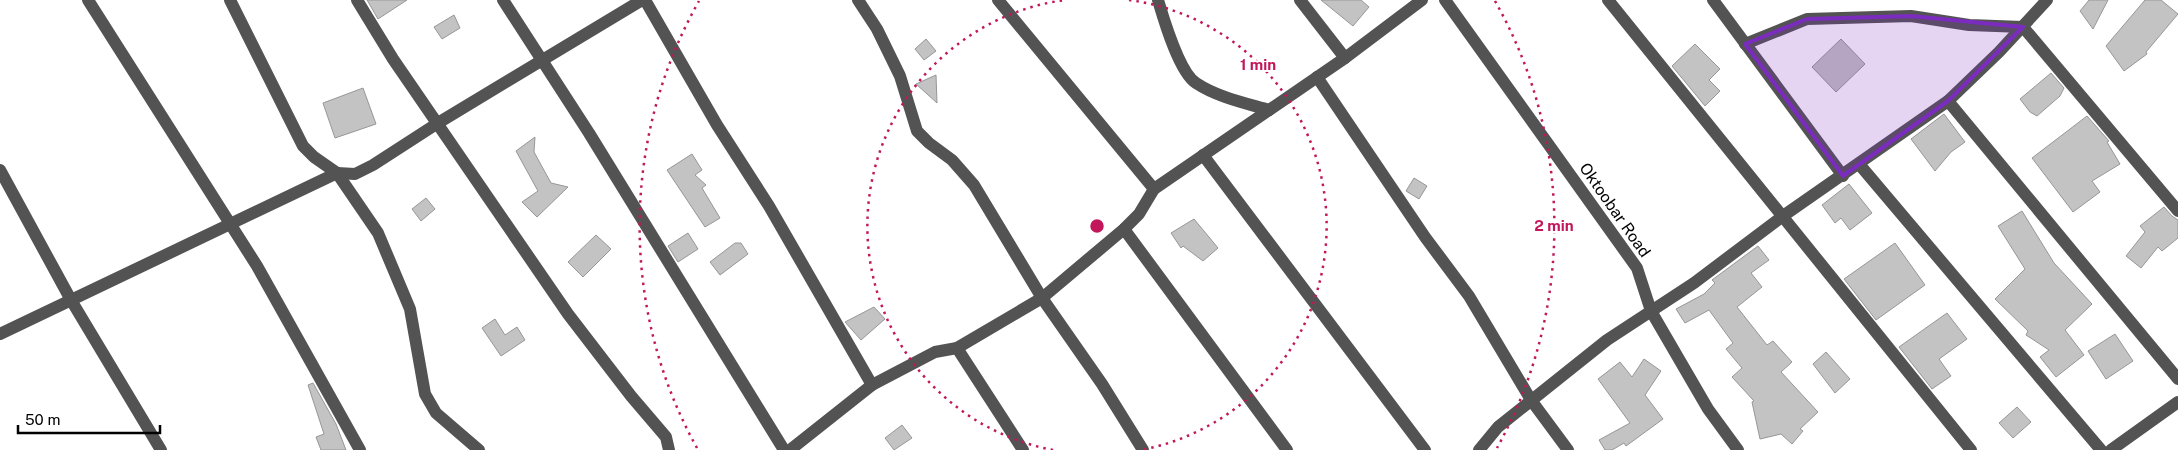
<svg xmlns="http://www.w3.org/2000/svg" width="2178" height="450" viewBox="0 0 2178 450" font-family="'Public Sans',sans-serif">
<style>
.building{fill:#c3c3c3;stroke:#979797}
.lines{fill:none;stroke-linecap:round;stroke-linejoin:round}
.minor{stroke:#535353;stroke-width:12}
.marked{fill:#7b2cbf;fill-opacity:0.2;stroke:#7b2cbf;stroke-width:4;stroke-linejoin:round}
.ring{fill:none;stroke:#c2185b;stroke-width:2.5;stroke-dasharray:2.5 5}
.labels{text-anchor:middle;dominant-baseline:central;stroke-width:4;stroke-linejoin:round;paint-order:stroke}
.street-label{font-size:16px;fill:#000;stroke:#fff}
.centre{fill:#c2185b;stroke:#fff;stroke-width:2.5}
.ring-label{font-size:15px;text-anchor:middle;font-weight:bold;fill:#c2185b;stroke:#fff;stroke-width:4;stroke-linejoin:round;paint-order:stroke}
</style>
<rect width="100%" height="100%" fill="#fff"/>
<g class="building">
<path d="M 367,0 L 407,0 L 378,19 Z"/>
<path d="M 1321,0 L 1361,0 L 1369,7 L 1353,26 Z"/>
<path d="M 2089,0 L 2108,0 L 2093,29 L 2080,11 Z"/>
<path d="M 2145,0 L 2161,0 L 2178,14 L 2146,52 L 2147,54 L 2124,71 L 2106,46 Z"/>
<path d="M 454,15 L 460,28 L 442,39 L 434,27 Z"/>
<path d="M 926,39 L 936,51 L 924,60 L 915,49 Z"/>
<path d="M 1841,39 L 1865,64 L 1836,92 L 1812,67 Z"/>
<path d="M 1695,44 L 1720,69 L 1709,80 L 1720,91 L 1705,106 L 1672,66 Z"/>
<path d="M 2051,73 L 2064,88 L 2060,96 L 2037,116 L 2030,112 L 2020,99 Z"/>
<path d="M 936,75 L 937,103 L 916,84 Z"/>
<path d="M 363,88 L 376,124 L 335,138 L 323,103 Z"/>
<path d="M 1944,114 L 1965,142 L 1951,152 L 1935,171 L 1911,139 Z"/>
<path d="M 2087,116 L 2109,141 L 2107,142 L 2120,164 L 2092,181 L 2100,192 L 2073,212 L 2032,158 Z"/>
<path d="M 535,137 L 534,152 L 551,183 L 568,187 L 537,217 L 522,202 L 538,191 L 516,151 Z"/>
<path d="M 692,154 L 702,170 L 695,175 L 706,185 L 702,188 L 720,218 L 705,227 L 667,170 Z"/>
<path d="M 1414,178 L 1427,186 L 1419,199 L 1406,191 Z"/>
<path d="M 1849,184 L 1872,213 L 1850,230 L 1841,218 L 1835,223 L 1822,205 Z"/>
<path d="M 426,198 L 435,209 L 421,221 L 412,209 Z"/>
<path d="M 2164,207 L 2172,216 L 2178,220 L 2178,238 L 2162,251 L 2158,247 L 2141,268 L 2126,256 L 2145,232 L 2140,226 Z"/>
<path d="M 2022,211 L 2054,263 L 2092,304 L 2065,330 L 2084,355 L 2056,377 L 2040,357 L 2049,350 L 2026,335 L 2028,331 L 1995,299 L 2025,269 L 1998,226 Z"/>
<path d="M 1194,219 L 1218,248 L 1203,261 L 1183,246 L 1181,248 L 1171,233 Z"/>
<path d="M 688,233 L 698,249 L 678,262 L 668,246 Z"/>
<path d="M 596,235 L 611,249 L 583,277 L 568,262 Z"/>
<path d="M 735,243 L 741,243 L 748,254 L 720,275 L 710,262 Z"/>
<path d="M 1895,243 L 1925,285 L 1876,320 L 1844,279 Z"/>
<path d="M 1758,246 L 1769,260 L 1751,273 L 1762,287 L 1737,307 L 1767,345 L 1773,341 L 1792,362 L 1781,372 L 1818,412 L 1800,429 L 1803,431 L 1792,444 L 1781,434 L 1760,439 L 1752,402 L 1754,401 L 1732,377 L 1742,368 L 1726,349 L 1733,343 L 1709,310 L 1685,323 L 1676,309 L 1704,294 L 1715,283 L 1712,280 Z"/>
<path d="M 874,307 L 885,319 L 861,340 L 845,322 Z"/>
<path d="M 1947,313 L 1967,339 L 1939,359 L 1951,376 L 1932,389 L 1899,347 Z"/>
<path d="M 495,319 L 505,335 L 517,327 L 525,340 L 501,356 L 482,328 Z"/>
<path d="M 2115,334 L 2133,361 L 2106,379 L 2088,351 Z"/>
<path d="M 1826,352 L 1850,379 L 1835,393 L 1813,364 Z"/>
<path d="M 1644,359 L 1661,371 L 1645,395 L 1663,419 L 1626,446 L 1624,443 L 1612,450 L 1605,450 L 1599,440 L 1630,423 L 1598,379 L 1620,362 L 1632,377 Z"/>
<path d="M 313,383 L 336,424 L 346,450 L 321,450 L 316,437 L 324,434 L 308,385 Z"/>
<path d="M 2017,407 L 2031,422 L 2013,438 L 1999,423 Z"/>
<path d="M 902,425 L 912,438 L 894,450 L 885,438 Z"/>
</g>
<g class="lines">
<g class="minor">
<path d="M 88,0 L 257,266 L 360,450"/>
<path d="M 230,0 L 303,146 L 314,157 L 337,173 L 378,233 L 410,309 L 425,394 L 436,413 L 479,450"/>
<path d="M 357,0 L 393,59 L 568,314 L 631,396 L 666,437 L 669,450"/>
<path d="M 503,0 L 589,133 L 784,450"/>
<path d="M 645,0 L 717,125 L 769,206 L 872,385"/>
<path d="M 858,0 L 877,29 L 900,76 L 917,131 L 929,143 L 952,160 L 974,185 L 1042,298 L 1102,384 L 1143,450"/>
<path d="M 998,0 L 1154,189"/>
<path d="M 1158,0 C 1164,20 1179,72 1196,83 C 1217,97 1245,103 1269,110"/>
<path d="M 1300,0 L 1345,58"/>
<path d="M 1445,0 L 1637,268 L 1651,311 L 1708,409 L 1738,450"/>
<path d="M 1608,0 L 1971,450"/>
<path d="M 1713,0 L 1843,176"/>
<path d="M 1745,44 L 1807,19 L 1911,16 L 1969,25 L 2023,27 L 2178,211"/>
<path d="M 1317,77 L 1425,237 L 1469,296 L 1531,400 L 1568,450"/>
<path d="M 1948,101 L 2178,379"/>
<path d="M 1203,155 L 1425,450"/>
<path d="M 1859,164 L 2101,450"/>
<path d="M 0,170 L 71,300 L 161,450"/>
<path d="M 1124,229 L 1287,450"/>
<path d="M 0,334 L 337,173 L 355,174 L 373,165 L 438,123 L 642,0"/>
<path d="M 957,348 L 1023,450"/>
<path d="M 790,450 L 872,385 L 935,352 L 957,348 L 1042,298 L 1124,229 L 1139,214 L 1154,189 L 1345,58 L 1422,0"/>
<path d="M 1479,450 L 1498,427 L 1607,340 L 1694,283 L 1783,216 L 1948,101 L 1999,52 L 2047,0"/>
<path d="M 2111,450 L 2178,402"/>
</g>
</g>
<path class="marked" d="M 1911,16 L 2023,27 L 1948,101 L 1843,176 L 1745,44 L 1807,19 Z"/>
<g class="ring">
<path d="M1053 450A228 228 0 0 1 1065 0M1129 0A228 228 0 0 1 1141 450"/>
<path d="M697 448A457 457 0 0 1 699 1M1495 1A457 457 0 0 1 1497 448"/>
</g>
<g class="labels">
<g class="street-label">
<text transform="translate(1615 210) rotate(55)">Oktoobar Road</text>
</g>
</g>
<circle cx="1097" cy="226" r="8" class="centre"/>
<g class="ring-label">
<text x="1258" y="70">1 min</text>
<text x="1554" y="231">2 min</text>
</g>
<path d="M18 425v8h142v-8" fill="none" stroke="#000000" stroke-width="2.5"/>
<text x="25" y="425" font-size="15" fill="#000000" stroke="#ffffff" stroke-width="4" paint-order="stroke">50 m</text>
</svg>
